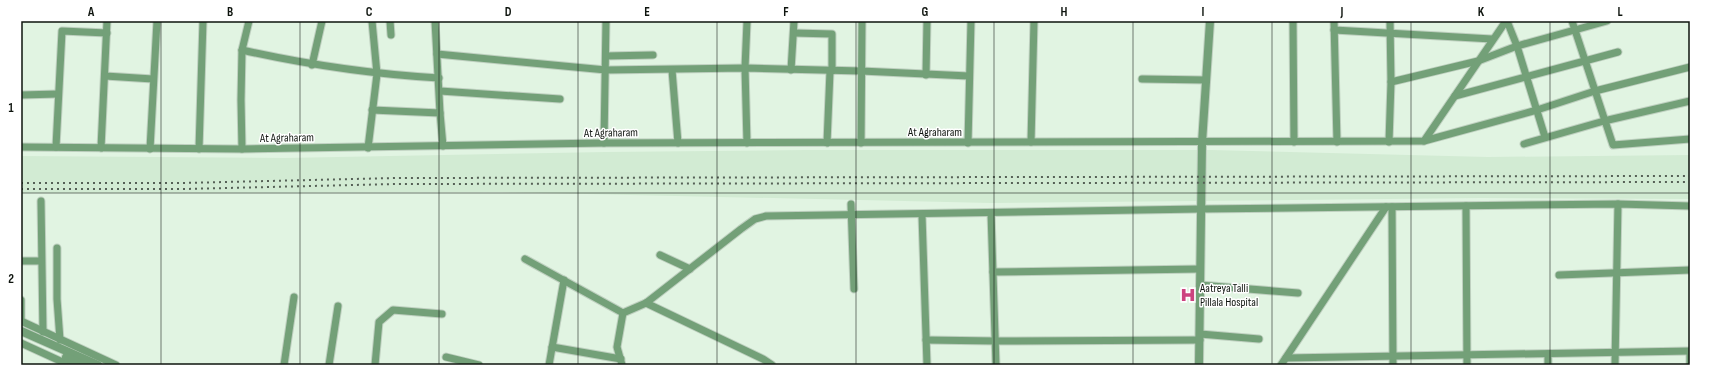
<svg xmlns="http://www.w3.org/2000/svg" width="1711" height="386" viewBox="0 0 1711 386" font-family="'Sofia Sans Condensed',sans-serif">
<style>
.built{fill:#d2ebd3}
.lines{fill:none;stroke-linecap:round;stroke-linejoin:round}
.minor-casing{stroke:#bfd0c0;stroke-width:9}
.tertiary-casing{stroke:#bfd0c0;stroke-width:10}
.minor{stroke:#73a078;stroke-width:7}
.tertiary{stroke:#73a078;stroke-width:8}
.rail{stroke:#556056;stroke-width:2;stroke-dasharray:2 4;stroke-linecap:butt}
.grid{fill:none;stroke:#0e140e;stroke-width:1;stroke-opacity:0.55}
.labels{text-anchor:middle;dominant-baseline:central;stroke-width:3;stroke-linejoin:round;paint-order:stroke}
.street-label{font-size:12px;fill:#0e140e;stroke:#fff}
.poi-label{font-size:12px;fill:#0e140e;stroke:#fff;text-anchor:start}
.neatline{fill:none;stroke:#0e140e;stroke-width:1.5}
.grid-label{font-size:13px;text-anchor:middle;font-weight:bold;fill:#0e140e}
</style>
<rect width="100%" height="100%" fill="#e1f4e2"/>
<path class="built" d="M 806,150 L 1211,150 L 1488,157 L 1690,155 L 1690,199 L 1481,198 L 991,203 L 502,192 L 21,193 L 21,156 L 285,158 L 606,152 Z"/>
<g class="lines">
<defs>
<g id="minor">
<path d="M 390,21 L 391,35"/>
<path d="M 1293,21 L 1294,142"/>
<path d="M 1334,21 L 1337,142"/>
<path d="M 1507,21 L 1517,46 L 1545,137"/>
<path d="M 1572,21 L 1613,145 L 1690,139"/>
<path d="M 1334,30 L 1492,39"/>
<path d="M 794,33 L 832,34 L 832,71"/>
<path d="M 242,50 C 309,65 370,74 439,78"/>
<path d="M 437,54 L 606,70 L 745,68 L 861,71 L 969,76"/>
<path d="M 606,56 L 653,55"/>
<path d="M 312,65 L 322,21"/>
<path d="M 672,70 L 678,143"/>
<path d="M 791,70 L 794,21"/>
<path d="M 926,75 L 927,21"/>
<path d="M 105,76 L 153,79"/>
<path d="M 1142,79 L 1206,80"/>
<path d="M 1391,82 L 1478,61 L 1517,46 L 1607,21"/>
<path d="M 440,91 L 560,99"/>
<path d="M 21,95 L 58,94"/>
<path d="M 1455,96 L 1618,52"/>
<path d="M 372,110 L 440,113 L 435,21"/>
<path d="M 440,113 L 443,146"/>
<path d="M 1424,141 L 1537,110 L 1595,91 L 1690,67"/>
<path d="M 1031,142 L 1034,21"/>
<path d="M 1389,142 L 1391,82 L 1390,21"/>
<path d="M 604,143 L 606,21"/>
<path d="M 747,143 L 745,68 L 747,22"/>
<path d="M 827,143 L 830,71"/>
<path d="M 861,143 L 862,21"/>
<path d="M 968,143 L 971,21"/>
<path d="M 1524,144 L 1604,121 L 1690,101"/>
<path d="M 21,147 L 242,149 L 604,143 L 1424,141 L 1506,21"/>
<path d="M 56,147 L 62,31 L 107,33"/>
<path d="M 101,148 L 107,21"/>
<path d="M 368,148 L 377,74 L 372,21"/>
<path d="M 150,149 L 157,21"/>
<path d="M 199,149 L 203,21"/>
<path d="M 242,149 L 241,100 L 242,50 L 249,21"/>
<path d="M 41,201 L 43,332"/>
<path d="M 851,204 L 854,289"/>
<path d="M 1466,206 L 1467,365"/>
<path d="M 1392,207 L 1393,365"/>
<path d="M 991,213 L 996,365"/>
<path d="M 922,215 L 927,365"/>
<path d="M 57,248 L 57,299 L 60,340"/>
<path d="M 660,255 L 690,269"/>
<path d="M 525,259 L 623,313 L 646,303 L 741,229 L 755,219 L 766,216 L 1200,209 L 1618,204 L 1690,206"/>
<path d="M 21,261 L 41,261"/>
<path d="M 993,272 L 1199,269"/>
<path d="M 1559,275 L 1690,270"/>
<path d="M 1200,285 L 1298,293"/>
<path d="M 21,300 L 21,321"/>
<path d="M 646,303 L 763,359 L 772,365"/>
<path d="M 21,321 L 116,365"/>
<path d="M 1200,334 L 1259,339"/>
<path d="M 926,340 L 995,341 L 1200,340"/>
<path d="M 21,343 L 69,365"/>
<path d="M 552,347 L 621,359"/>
<path d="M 1690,351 L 1690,365"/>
<path d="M 1548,354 L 1548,365"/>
<path d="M 446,357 L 479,365"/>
<path d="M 1286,358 L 1690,351"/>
<path d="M 284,365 L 294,297"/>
<path d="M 329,365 L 338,306"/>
<path d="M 375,365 L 379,322 L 393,310 L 442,314"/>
<path d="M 549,365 L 564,280"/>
<path d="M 622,365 L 617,347 L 623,313"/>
<path d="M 1281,365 L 1386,207"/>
<path d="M 1615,365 L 1618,204"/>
</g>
<g id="tertiary">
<path d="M 21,331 L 98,365"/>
<path d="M 66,357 L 84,365"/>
<path d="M 1199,365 L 1202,143 L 1210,21"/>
</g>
</defs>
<use href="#minor" class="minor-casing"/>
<use href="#tertiary" class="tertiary-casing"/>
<use href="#minor" class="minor"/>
<use href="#tertiary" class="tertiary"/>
<g class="rail">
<path d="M 21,183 L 183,183 L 396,178 L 1690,176"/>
<path d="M 21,189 L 184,189 L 396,184 L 1690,182"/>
</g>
</g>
<path class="grid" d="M 161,21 L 161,365M 300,21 L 300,365M 439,21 L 439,365M 578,21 L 578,365M 717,21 L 717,365M 856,21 L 856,365M 994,21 L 994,365M 1133,21 L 1133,365M 1272,21 L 1272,365M 1411,21 L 1411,365M 1550,21 L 1550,365M 21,193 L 1690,193"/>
<defs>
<symbol id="hospital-bare" viewBox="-9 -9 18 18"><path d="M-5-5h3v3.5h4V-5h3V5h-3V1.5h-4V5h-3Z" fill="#cc437f" stroke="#fff" stroke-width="2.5" paint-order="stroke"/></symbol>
</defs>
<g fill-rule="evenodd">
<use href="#hospital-bare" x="1177" y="284" width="22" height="22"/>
</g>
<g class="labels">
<g class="street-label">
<text x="935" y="132">At Agraharam</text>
<text transform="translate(611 133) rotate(-1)">At Agraharam</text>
<text transform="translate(287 138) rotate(-1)">At Agraharam</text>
</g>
<g class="poi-label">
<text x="1200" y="288">Aatreya Talli<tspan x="1200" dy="14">Pillala Hospital</tspan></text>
</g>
</g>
<rect width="1711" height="386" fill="none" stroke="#ffffff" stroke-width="44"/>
<rect x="22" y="22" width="1667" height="342" class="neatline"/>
<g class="grid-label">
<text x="91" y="16">A</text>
<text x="230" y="16">B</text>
<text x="369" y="16">C</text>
<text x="508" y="16">D</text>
<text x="647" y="16">E</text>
<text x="786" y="16">F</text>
<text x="925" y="16">G</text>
<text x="1064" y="16">H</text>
<text x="1203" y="16">I</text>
<text x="1342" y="16">J</text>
<text x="1481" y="16">K</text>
<text x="1620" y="16">L</text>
<text x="11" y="112">1</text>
<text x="11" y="283">2</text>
</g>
</svg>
